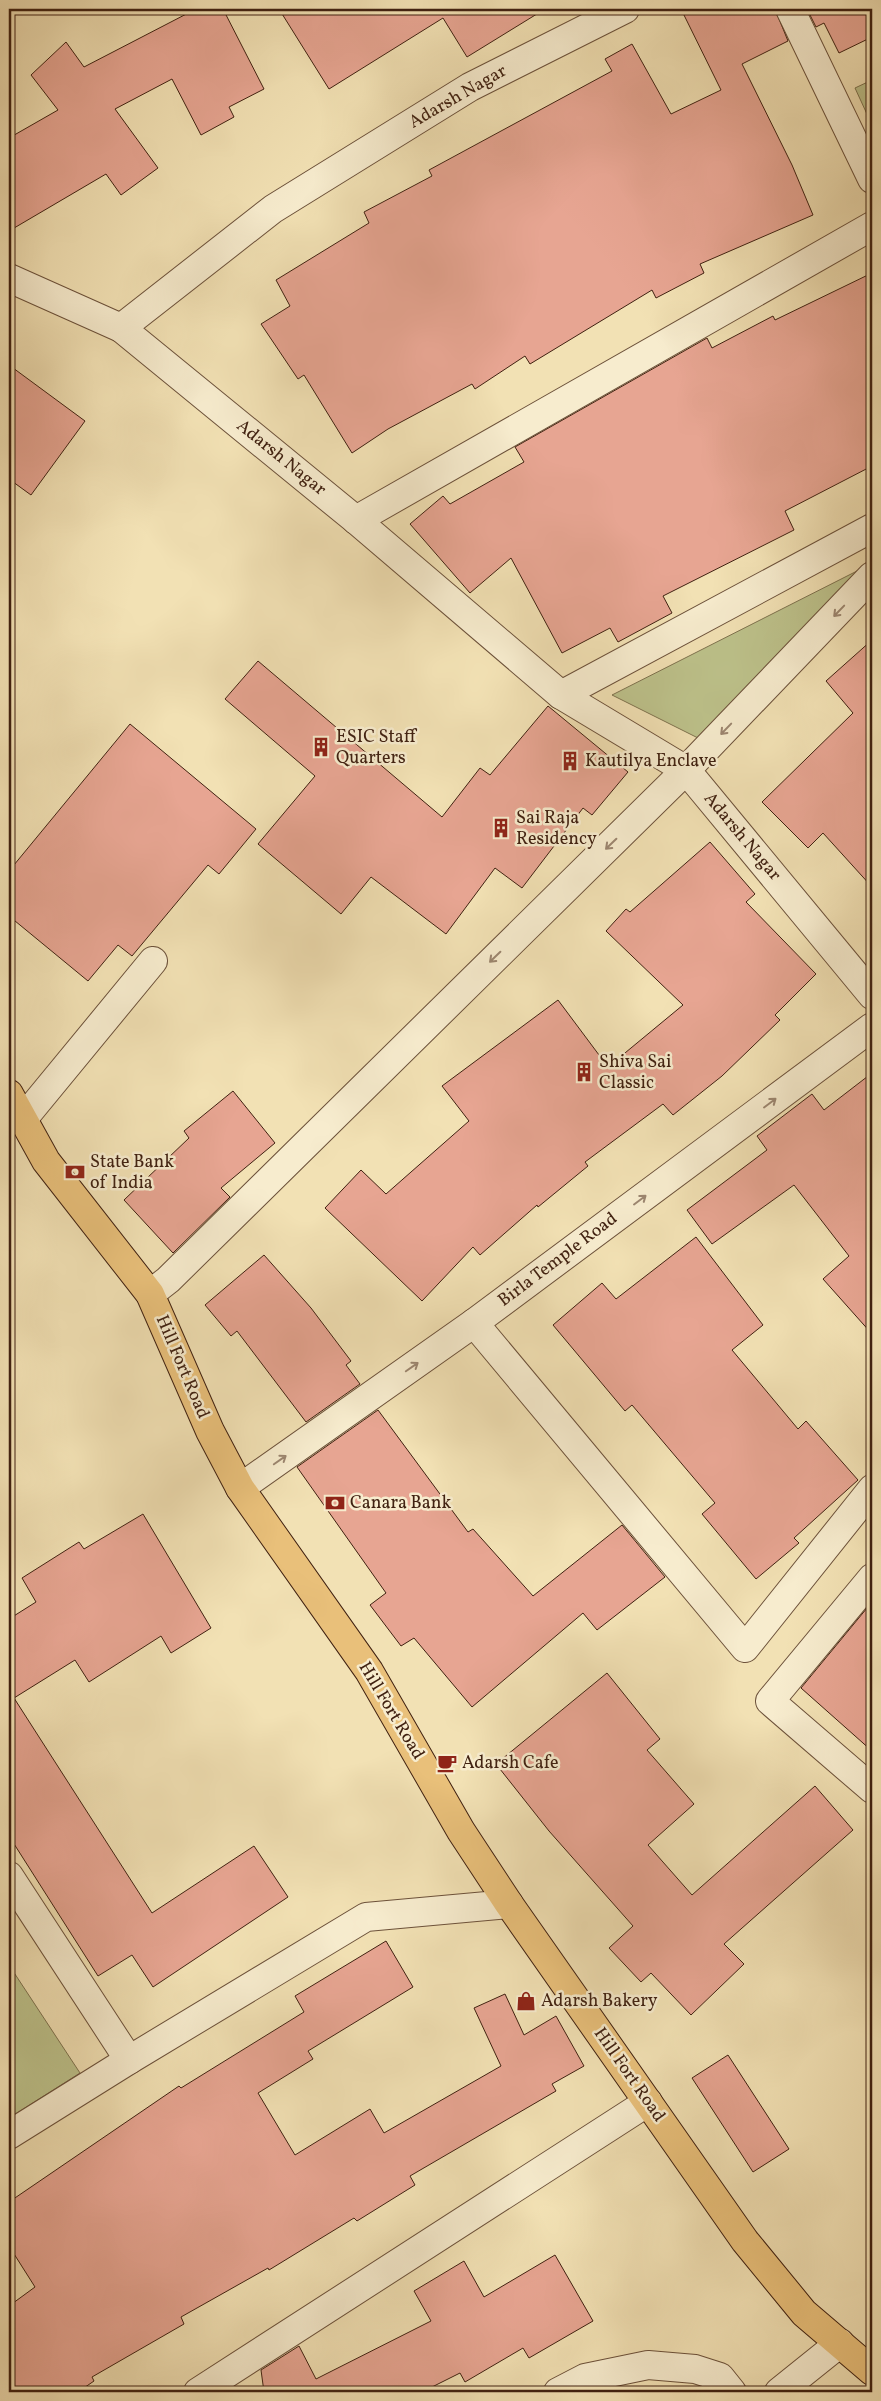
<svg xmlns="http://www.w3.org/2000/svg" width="881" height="2401" viewBox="0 0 881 2401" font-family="Vollkorn,serif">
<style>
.park{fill:#bdc28b;stroke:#7e724e}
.building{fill:#e7a592;stroke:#402111}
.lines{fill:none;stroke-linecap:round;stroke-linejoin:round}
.minor-casing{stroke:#6c513a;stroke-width:30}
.major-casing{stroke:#402111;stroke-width:30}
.minor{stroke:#f7ecce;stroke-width:28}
.major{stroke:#e9c07a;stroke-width:28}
.oneway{stroke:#9c8670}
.labels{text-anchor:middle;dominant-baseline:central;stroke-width:5;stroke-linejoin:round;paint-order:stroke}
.street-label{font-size:18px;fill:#402111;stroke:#f7ecce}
.poi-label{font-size:18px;fill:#402111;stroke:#f7ecce;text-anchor:start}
</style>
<rect width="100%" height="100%" fill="#f2e1b4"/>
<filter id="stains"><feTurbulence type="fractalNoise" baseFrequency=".004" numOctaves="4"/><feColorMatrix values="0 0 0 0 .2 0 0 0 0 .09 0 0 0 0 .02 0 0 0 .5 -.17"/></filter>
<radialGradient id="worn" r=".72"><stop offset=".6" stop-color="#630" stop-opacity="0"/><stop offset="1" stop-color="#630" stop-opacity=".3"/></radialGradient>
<g class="park">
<path d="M 872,80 L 872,125 L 855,88 Z"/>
<path d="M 857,571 L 702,740 L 612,695 Z"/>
<path d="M 9,1965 L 80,2073 L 9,2118 Z"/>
</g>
<g class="building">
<path d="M 196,9 L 223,9 L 264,89 L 229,107 L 234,117 L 201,135 L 172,79 L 115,109 L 158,168 L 121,195 L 106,174 L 9,231 L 9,138 L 58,110 L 31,75 L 66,42 L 84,67 Z"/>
<path d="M 279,9 L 545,9 L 467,57 L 443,18 L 329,89 Z"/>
<path d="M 681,9 L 775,9 L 788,41 L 742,64 L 792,165 L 813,215 L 700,264 L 704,273 L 656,298 L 652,290 L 530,364 L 525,356 L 475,389 L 472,384 L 388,429 L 352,453 L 304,375 L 298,379 L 261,324 L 290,306 L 276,280 L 369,223 L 364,212 L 432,176 L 429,170 L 612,71 L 605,59 L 632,44 L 671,114 L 721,90 Z"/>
<path d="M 807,9 L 872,9 L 872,37 L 839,53 L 824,23 L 816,27 Z"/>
<path d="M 872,273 L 872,466 L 785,511 L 794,530 L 663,596 L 672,613 L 618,642 L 610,628 L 562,653 L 511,558 L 470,593 L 410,524 L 443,496 L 450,504 L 524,462 L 515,447 L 707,338 L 712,348 L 773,316 L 775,320 Z"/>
<path d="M 9,365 L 85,421 L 31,495 L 9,479 Z"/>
<path d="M 872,640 L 872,887 L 823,833 L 808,848 L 762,802 L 853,713 L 826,681 Z"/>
<path d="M 258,661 L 442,817 L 480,768 L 490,775 L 548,706 L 628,772 L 592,815 L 583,808 L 522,888 L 495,868 L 446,934 L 371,877 L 341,914 L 258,844 L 315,776 L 225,699 Z"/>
<path d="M 130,724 L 256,829 L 219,874 L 208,865 L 132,956 L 118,945 L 88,981 L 9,916 L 9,871 Z"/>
<path d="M 710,842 L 755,894 L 746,902 L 816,974 L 775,1015 L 780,1020 L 722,1076 L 673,1115 L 663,1104 L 585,1162 L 588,1166 L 538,1207 L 537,1205 L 480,1255 L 473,1247 L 422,1301 L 325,1208 L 361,1170 L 386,1194 L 469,1121 L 442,1086 L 558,1000 L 608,1067 L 683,1005 L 606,931 L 626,909 L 630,912 Z"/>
<path d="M 872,1073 L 872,1334 L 823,1279 L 849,1256 L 794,1185 L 712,1244 L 687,1210 L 767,1150 L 757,1136 L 812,1094 L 824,1110 Z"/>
<path d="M 233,1091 L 275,1143 L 221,1188 L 230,1197 L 173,1253 L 124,1200 L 189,1138 L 184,1131 Z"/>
<path d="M 696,1237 L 763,1325 L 732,1350 L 798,1429 L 806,1421 L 858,1480 L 794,1538 L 799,1543 L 756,1579 L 702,1514 L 715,1503 L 632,1405 L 625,1411 L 553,1325 L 602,1283 L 616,1299 Z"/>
<path d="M 264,1255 L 311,1308 L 351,1361 L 346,1365 L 360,1384 L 306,1422 L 237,1331 L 231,1336 L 205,1305 Z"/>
<path d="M 378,1410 L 468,1532 L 473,1529 L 533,1596 L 622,1525 L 665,1577 L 597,1630 L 583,1613 L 472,1707 L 414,1638 L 401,1646 L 370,1605 L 386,1593 L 297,1467 Z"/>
<path d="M 143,1514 L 211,1628 L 171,1653 L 161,1636 L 89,1682 L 75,1660 L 14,1698 L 152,1913 L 254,1846 L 288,1897 L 153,1987 L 132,1955 L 98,1976 L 9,1836 L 9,1619 L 36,1602 L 22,1578 L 79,1542 L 84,1549 Z"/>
<path d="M 872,1602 L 872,1751 L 801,1688 Z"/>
<path d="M 607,1673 L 660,1739 L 647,1750 L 694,1804 L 648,1845 L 692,1895 L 815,1786 L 853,1830 L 724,1944 L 744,1964 L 691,2015 L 651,1973 L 641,1982 L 609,1948 L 633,1926 L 549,1831 L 496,1764 Z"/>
<path d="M 386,1941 L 413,1987 L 308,2051 L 313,2059 L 258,2093 L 295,2155 L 370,2109 L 384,2133 L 501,2066 L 474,2008 L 505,1994 L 524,2035 L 556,2016 L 584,2066 L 552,2084 L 556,2091 L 410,2176 L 415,2185 L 357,2221 L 354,2218 L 269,2270 L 268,2268 L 181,2317 L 184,2324 L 92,2377 L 94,2381 L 78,2392 L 9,2392 L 9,2306 L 35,2287 L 9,2246 L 9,2202 L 179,2086 L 181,2088 L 304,2012 L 295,1996 Z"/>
<path d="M 728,2055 L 789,2149 L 753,2172 L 692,2078 Z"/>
<path d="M 555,2255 L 593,2321 L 529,2358 L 523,2348 L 465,2382 L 460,2373 L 422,2392 L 264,2392 L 261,2370 L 299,2346 L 316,2379 L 431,2321 L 414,2291 L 464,2261 L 484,2297 Z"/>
</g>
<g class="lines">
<defs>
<g id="minor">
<path d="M 625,9 L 470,87 L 273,209 L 121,328 L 356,520 L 561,695 L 686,770 L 872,995"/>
<path d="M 790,9 L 872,179"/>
<path d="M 9,278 L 121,328"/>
<path d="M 356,520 L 872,226"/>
<path d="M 561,695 L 872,528"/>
<path d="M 23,1119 L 153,961"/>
<path d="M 150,1294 L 168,1280 L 686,770 L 872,576"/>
<path d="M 474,1323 L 745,1648 L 872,1489"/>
<path d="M 240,1488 L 474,1323 L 872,1027"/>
<path d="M 872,1578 L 770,1701 L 872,1789"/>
<path d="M 9,1876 L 129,2060"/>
<path d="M 9,2135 L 129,2060 L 366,1917 L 509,1904"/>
<path d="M 198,2392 L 648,2102"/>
<path d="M 558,2392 L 585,2378 L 648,2365 L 695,2369 L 720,2377 L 732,2392"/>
<path d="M 779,2392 L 840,2343"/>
</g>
<path id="major" d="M 9,1094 L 46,1161 L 150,1294 L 210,1431 L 240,1488 L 369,1671 L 461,1831 L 509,1904 L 745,2241 L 804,2313 L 872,2371"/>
</defs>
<use href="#minor" class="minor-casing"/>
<use href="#major" class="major-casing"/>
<use href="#minor" class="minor"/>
<use href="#major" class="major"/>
</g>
<defs><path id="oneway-shaft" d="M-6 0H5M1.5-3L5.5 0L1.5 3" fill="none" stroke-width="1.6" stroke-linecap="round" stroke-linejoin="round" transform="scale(1.25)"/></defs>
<g class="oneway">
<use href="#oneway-shaft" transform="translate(839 611) rotate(134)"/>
<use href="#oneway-shaft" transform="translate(726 729) rotate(134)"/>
<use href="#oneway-shaft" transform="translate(611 844) rotate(136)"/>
<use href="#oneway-shaft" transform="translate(495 957) rotate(136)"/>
<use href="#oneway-shaft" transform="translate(770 1103) rotate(-37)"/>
<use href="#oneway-shaft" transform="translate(640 1200) rotate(-37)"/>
<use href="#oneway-shaft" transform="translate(412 1367) rotate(-35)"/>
<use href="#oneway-shaft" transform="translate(280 1460) rotate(-35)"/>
</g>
<defs>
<symbol id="building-bare" viewBox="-9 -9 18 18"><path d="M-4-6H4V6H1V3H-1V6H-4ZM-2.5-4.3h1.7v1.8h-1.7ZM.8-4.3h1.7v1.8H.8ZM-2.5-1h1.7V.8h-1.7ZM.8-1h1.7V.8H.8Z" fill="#8f2418" stroke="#f7ecce" stroke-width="2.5" paint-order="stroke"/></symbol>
<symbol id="bank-bare" viewBox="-9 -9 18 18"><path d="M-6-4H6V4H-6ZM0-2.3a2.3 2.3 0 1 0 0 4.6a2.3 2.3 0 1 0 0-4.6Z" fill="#8f2418" stroke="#f7ecce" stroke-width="2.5" paint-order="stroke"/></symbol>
<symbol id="cafe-bare" viewBox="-9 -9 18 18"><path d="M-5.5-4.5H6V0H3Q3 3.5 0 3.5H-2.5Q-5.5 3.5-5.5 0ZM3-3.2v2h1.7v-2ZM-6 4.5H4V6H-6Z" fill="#8f2418" stroke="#f7ecce" stroke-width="2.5" paint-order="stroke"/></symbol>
<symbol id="shop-bare" viewBox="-9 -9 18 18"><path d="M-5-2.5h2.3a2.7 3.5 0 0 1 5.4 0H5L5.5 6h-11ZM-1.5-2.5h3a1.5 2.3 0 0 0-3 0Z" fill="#8f2418" stroke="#f7ecce" stroke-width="2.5" paint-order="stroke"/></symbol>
</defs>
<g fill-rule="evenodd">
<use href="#building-bare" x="307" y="733" width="28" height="28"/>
<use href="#building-bare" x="556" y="747" width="28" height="28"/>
<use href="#building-bare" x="487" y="814" width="28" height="28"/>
<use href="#building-bare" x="570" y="1058" width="28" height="28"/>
<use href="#bank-bare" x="61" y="1158" width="28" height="28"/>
<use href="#bank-bare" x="321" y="1489" width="28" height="28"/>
<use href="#cafe-bare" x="433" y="1749" width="28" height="28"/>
<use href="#shop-bare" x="512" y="1987" width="28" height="28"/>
</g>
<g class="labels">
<g class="street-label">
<text transform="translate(458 97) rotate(-30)">Adarsh Nagar</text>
<text transform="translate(281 458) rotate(39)">Adarsh Nagar</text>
<text transform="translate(742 837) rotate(50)">Adarsh Nagar</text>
<text transform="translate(558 1260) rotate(-37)">Birla Temple Road</text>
<text transform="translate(182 1367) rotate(67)">Hill Fort Road</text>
<text transform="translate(391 1711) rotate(59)">Hill Fort Road</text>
<text transform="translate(629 2075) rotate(55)">Hill Fort Road</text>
</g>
<g class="poi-label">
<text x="336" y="737">ESIC Staff<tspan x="336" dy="21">Quarters</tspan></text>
<text x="585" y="761">Kautilya Enclave</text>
<text x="516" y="818">Sai Raja<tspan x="516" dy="21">Residency</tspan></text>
<text x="599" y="1062">Shiva Sai<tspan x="599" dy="21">Classic</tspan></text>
<text x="90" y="1162">State Bank<tspan x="90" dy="21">of India</tspan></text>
<text x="350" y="1503">Canara Bank</text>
<text x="462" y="1763">Adarsh Cafe</text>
<text x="541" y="2001">Adarsh Bakery</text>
</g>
</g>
<rect width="881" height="2401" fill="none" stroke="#f2e1b4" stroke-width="30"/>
<rect x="10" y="10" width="861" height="2381" fill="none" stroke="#402111" stroke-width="2.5"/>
<rect x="15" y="15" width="851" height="2371" fill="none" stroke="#402111"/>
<rect width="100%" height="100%" filter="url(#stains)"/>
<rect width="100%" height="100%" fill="url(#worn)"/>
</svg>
